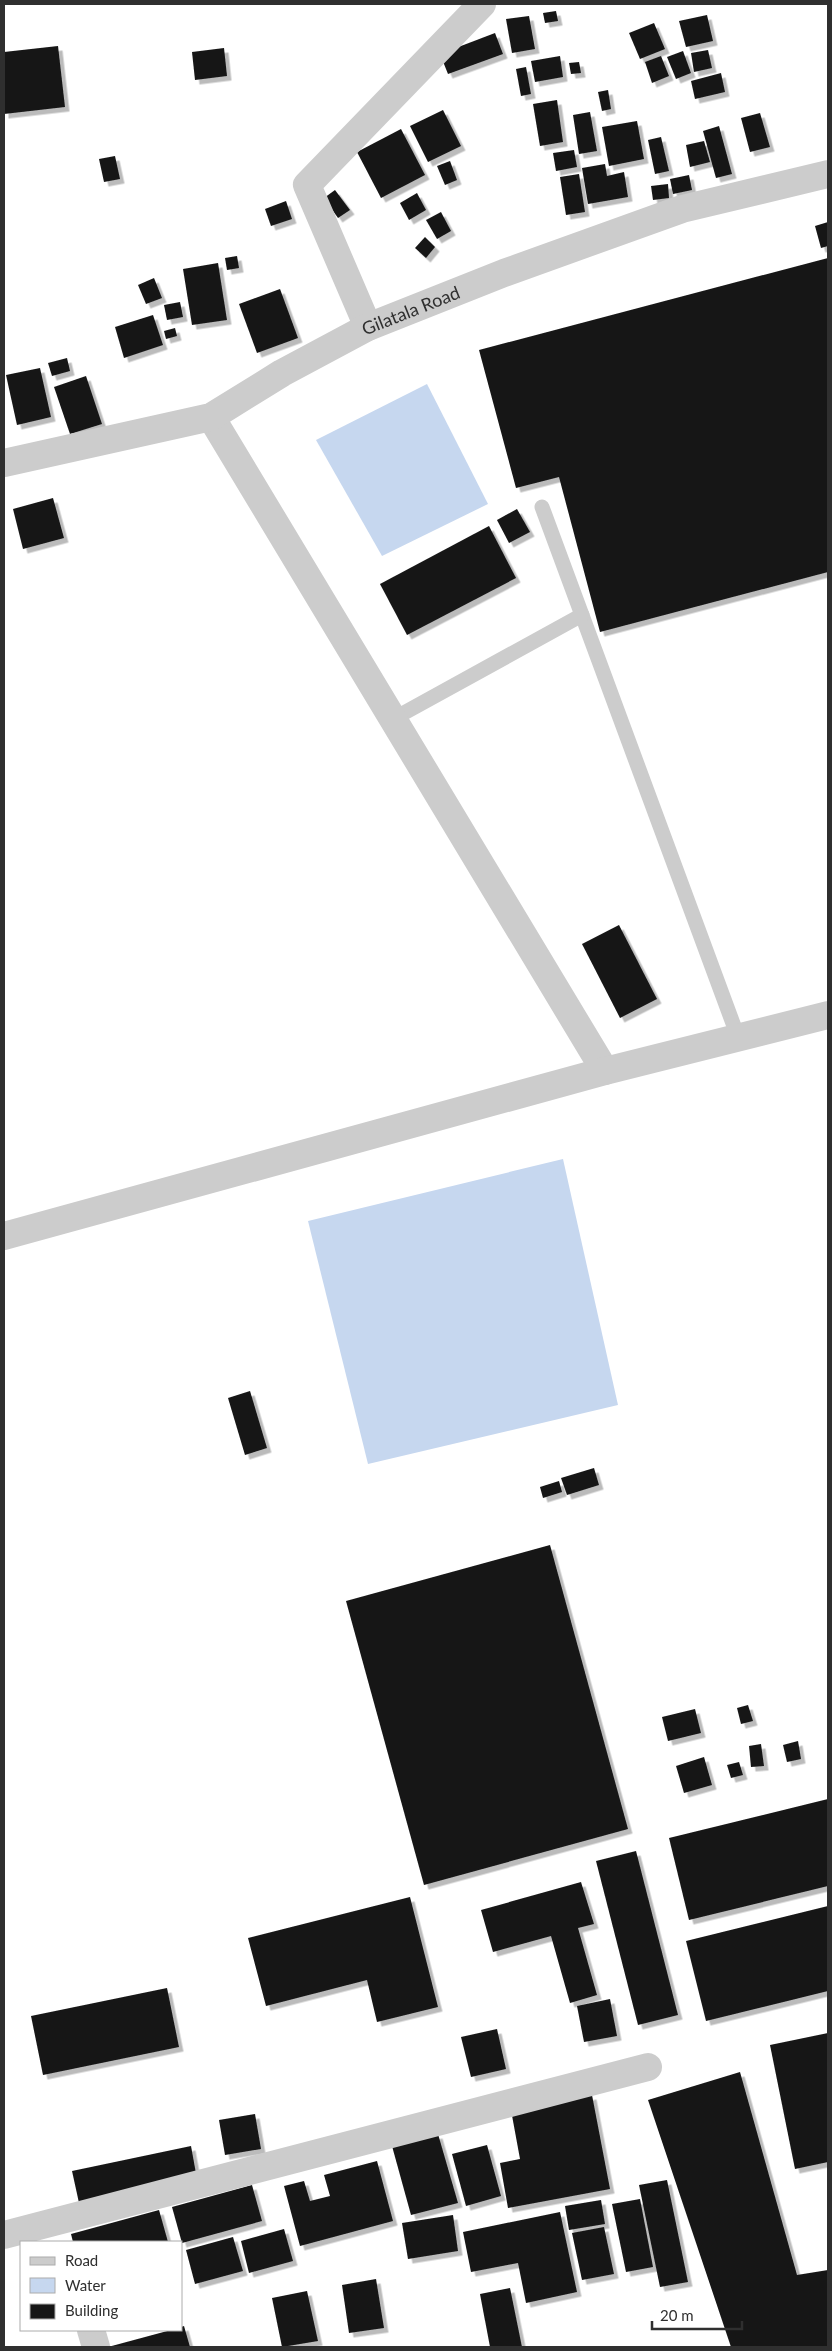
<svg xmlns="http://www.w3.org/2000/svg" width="832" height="2351" viewBox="0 0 832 2351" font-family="Lato,sans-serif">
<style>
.water{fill:#c6d7ef}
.building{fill:#161616;filter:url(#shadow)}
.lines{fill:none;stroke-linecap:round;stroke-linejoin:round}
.service{stroke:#ccc;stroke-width:15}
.minor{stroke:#ccc;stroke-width:28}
.labels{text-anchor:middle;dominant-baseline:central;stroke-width:5;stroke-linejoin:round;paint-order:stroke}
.street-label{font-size:18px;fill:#2f2f2f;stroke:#fff}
</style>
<defs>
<filter id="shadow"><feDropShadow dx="4.5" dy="4.5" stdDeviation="0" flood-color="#0004"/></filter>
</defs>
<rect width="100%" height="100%" fill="#fff"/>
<g class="water">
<path d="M 427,384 L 488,504 L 382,556 L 316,440 Z"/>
<path d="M 563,1159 L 618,1405 L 368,1464 L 308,1221 Z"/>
</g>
<g class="building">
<path d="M 556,11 L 558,21 L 545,23 L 543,13 Z"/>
<path d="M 707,15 L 713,41 L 686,47 L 679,21 Z"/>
<path d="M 529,16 L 535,49 L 512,53 L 506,19 Z"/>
<path d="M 654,23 L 665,49 L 640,59 L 629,33 Z"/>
<path d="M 495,33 L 503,54 L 448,74 L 440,54 Z"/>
<path d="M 58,46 L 65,107 L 4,114 L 4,52 Z"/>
<path d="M 224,48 L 227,76 L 195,80 L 192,52 Z"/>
<path d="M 708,50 L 712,68 L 694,72 L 691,53 Z"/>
<path d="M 683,51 L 691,73 L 676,79 L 667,57 Z"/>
<path d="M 560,56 L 563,77 L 535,82 L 531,61 Z"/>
<path d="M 661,56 L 669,76 L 652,83 L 645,62 Z"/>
<path d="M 579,62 L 581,73 L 571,74 L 569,63 Z"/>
<path d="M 526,67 L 531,94 L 521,96 L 516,69 Z"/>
<path d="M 721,73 L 725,92 L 695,99 L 691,81 Z"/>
<path d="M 608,90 L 611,109 L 602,111 L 598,92 Z"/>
<path d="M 557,100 L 563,142 L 540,146 L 533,104 Z"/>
<path d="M 443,110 L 461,146 L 428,162 L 410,126 Z"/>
<path d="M 590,112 L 597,151 L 579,154 L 573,115 Z"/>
<path d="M 760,113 L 770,147 L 750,152 L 741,118 Z"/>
<path d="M 637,121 L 644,159 L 609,166 L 602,127 Z"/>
<path d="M 719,126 L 732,174 L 716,178 L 703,131 Z"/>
<path d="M 401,129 L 425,175 L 381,198 L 357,152 Z"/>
<path d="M 661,137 L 669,171 L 655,174 L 648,140 Z"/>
<path d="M 704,141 L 710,162 L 690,167 L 686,145 Z"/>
<path d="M 574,150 L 577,167 L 556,171 L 553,153 Z"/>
<path d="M 115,156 L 120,179 L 104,182 L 99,159 Z"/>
<path d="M 450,161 L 457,180 L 445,185 L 437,166 Z"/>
<path d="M 605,164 L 607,176 L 624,172 L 628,197 L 588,204 L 582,168 Z"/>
<path d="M 579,174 L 585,212 L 566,215 L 560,177 Z"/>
<path d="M 689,175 L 692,190 L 673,194 L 670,179 Z"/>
<path d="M 668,184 L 669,198 L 653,200 L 651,186 Z"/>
<path d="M 335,190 L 350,210 L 338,218 L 324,198 Z"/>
<path d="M 417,193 L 426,210 L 409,220 L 400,203 Z"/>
<path d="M 286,201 L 292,219 L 271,226 L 265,209 Z"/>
<path d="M 441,212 L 451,231 L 437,239 L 426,220 Z"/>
<path d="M 828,222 L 828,246 L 821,248 L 815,226 Z"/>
<path d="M 425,237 L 435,247 L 426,258 L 415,248 Z"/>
<path d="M 237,256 L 239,268 L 227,270 L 225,258 Z"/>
<path d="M 828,258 L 828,572 L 600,632 L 559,477 L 516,488 L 479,350 Z"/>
<path d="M 218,263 L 227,320 L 192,325 L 183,269 Z"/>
<path d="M 154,278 L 162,298 L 146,304 L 138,285 Z"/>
<path d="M 280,289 L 298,338 L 257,353 L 239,304 Z"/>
<path d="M 180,302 L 183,317 L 167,320 L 164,305 Z"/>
<path d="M 153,315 L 163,345 L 124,358 L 115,327 Z"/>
<path d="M 175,328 L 177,336 L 166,339 L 164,331 Z"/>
<path d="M 67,358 L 70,371 L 52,376 L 48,363 Z"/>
<path d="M 40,368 L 51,417 L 17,425 L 6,375 Z"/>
<path d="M 86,376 L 102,424 L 70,434 L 54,387 Z"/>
<path d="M 53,498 L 64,538 L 23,549 L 13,509 Z"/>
<path d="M 517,509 L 530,532 L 509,543 L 497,520 Z"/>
<path d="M 489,526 L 516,578 L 407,635 L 380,584 Z"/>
<path d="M 619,925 L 657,999 L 620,1018 L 582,944 Z"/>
<path d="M 250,1391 L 267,1448 L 245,1455 L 228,1398 Z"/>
<path d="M 594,1468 L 599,1485 L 567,1495 L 561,1478 Z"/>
<path d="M 559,1481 L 562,1492 L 543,1498 L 540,1487 Z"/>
<path d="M 550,1545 L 628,1829 L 424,1885 L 346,1601 Z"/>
<path d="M 748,1705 L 753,1721 L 741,1724 L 737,1708 Z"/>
<path d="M 695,1709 L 701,1733 L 668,1741 L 662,1717 Z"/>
<path d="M 798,1741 L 801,1759 L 787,1762 L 783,1745 Z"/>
<path d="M 761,1744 L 764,1766 L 751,1767 L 749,1746 Z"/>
<path d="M 704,1757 L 712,1785 L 684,1793 L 676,1766 Z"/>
<path d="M 739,1762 L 743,1775 L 731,1778 L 727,1765 Z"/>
<path d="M 828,1799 L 828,1886 L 689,1920 L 669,1838 Z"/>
<path d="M 636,1851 L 678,2015 L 638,2025 L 596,1861 Z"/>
<path d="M 581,1882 L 594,1924 L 578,1928 L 597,1995 L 570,2003 L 551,1936 L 493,1952 L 481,1910 Z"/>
<path d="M 410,1897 L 438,2007 L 377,2022 L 367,1980 L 266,2006 L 248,1938 Z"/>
<path d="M 828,1906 L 828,1991 L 706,2021 L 686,1941 Z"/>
<path d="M 167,1988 L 179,2047 L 43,2075 L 31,2016 Z"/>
<path d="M 610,1999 L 617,2036 L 584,2042 L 577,2006 Z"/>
<path d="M 497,2029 L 506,2069 L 471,2077 L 461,2037 Z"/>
<path d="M 828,2033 L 828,2162 L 795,2169 L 770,2045 Z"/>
<path d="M 740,2072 L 797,2275 L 828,2270 L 828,2347 L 731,2347 L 648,2100 Z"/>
<path d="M 592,2095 L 610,2189 L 508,2208 L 500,2163 L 520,2159 L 511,2110 Z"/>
<path d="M 255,2114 L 261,2149 L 225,2155 L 219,2120 Z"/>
<path d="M 438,2134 L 458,2203 L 411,2215 L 392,2146 Z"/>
<path d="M 487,2145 L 501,2196 L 466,2206 L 452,2154 Z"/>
<path d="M 191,2146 L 197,2179 L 79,2203 L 72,2171 Z"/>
<path d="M 377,2161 L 393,2221 L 300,2246 L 284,2186 L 304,2181 L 310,2201 L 330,2196 L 324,2175 Z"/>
<path d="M 667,2180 L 688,2282 L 660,2287 L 639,2185 Z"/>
<path d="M 252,2185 L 262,2221 L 182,2243 L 172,2207 Z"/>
<path d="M 640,2199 L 653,2267 L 626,2272 L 612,2204 Z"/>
<path d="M 601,2200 L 605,2224 L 569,2230 L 565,2206 Z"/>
<path d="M 159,2210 L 168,2242 L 73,2242 L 71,2234 Z"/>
<path d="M 560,2212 L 577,2292 L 526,2303 L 518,2263 L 471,2272 L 463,2232 Z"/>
<path d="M 453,2215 L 458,2251 L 408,2259 L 402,2223 Z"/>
<path d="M 604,2227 L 614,2274 L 582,2280 L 572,2233 Z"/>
<path d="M 284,2229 L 293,2261 L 249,2273 L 241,2241 Z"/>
<path d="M 233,2237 L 243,2271 L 195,2284 L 186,2250 Z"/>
<path d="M 376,2279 L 384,2328 L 349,2333 L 342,2285 Z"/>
<path d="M 510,2288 L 522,2347 L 490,2347 L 480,2294 Z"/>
<path d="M 307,2291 L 318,2341 L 282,2347 L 272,2298 Z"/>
<path d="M 184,2326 L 190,2347 L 108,2347 L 171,2330 L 181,2330 L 181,2327 Z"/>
</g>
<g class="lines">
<g class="service">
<path d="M 542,507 L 738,1037"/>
<path d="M 393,719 L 582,615"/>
</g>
<g class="minor">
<path d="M 368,327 L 307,185 L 482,4"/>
<path d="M 211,417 L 605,1071"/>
<path id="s1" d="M 4,463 L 211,417 L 282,373 L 368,327 L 504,273 L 682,209 L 828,174"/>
<path d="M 4,1236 L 605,1071 L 828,1015"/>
<path d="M 4,2235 L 648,2067"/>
<path d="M 91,2330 L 96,2347"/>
</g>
</g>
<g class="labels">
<g class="street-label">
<text stroke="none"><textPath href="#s1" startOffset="439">Gilatala Road</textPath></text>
</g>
</g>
<rect width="832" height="2351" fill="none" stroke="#2f2f2f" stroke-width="10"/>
<rect x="20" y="2241" width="162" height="90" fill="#ffffff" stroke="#acacac"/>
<rect x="30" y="2257" width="25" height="8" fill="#cccccc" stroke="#acacac"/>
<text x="65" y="2266" font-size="15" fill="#2f2f2f">Road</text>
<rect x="30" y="2278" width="25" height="15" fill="#c6d7ef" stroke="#acacac"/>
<text x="65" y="2291" font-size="15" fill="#2f2f2f">Water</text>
<rect x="30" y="2304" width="25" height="15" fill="#161616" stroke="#acacac"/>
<text x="65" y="2316" font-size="15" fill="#2f2f2f">Building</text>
<path d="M652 2321v8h90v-8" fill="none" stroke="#2f2f2f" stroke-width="2.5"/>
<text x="660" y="2321" font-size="15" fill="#2f2f2f" stroke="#ffffff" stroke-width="4" paint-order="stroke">20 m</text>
</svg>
